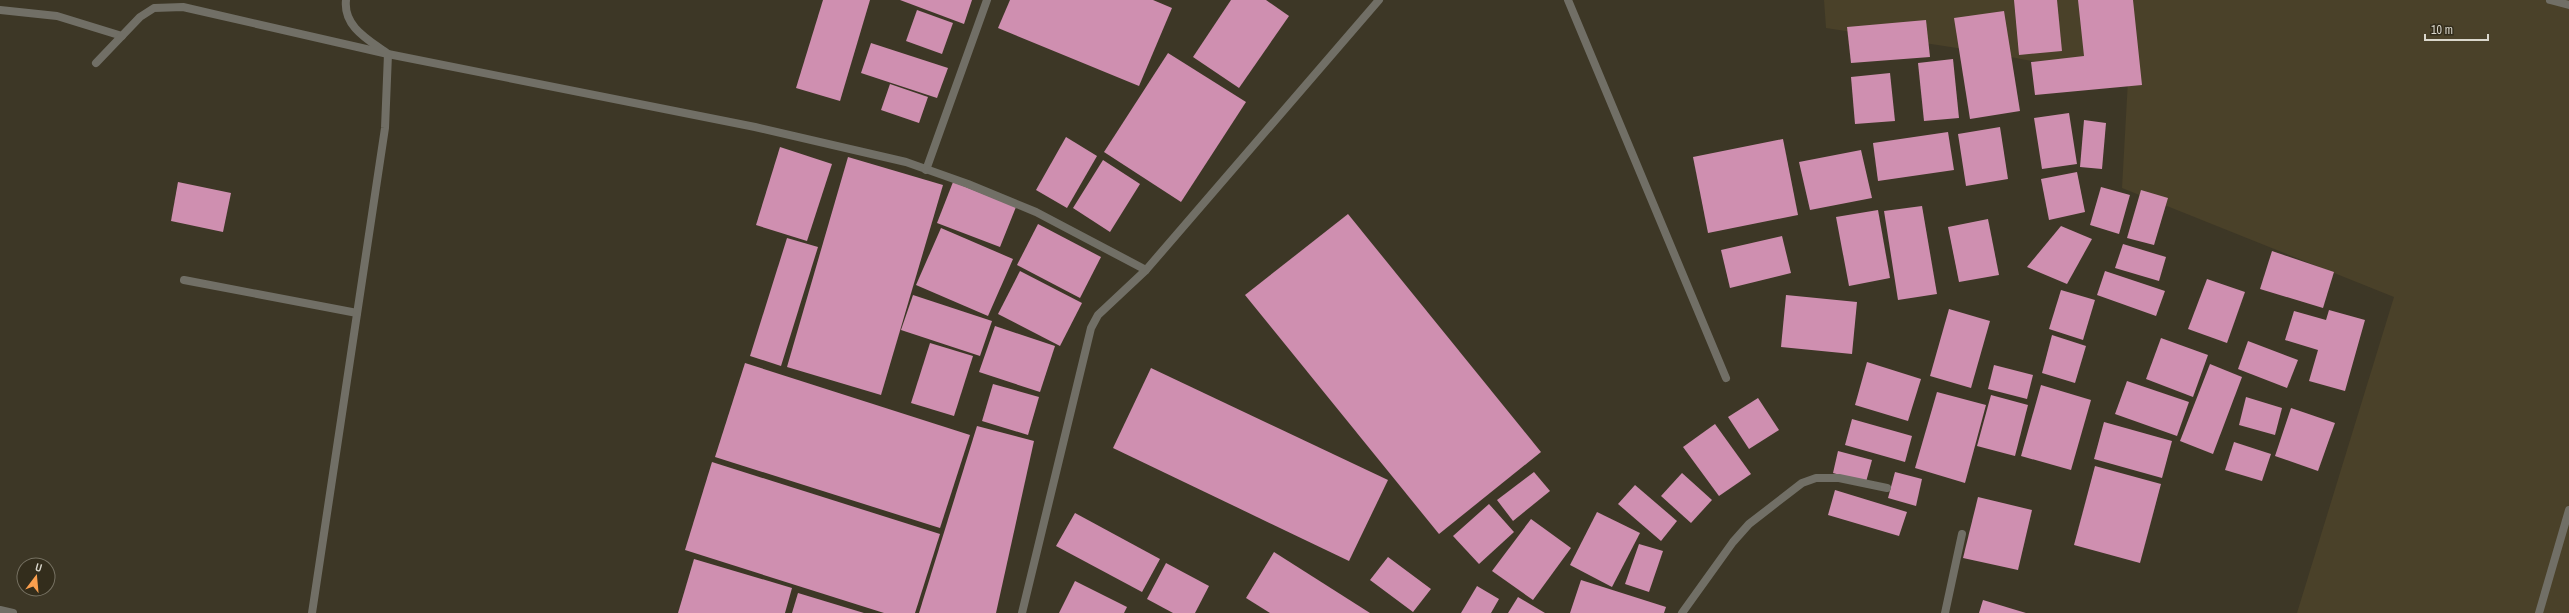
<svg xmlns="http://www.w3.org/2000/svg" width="2569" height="613" viewBox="0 0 2569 613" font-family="'Archivo Narrow',sans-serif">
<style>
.built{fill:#4a4129}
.building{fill:#cf8fb0}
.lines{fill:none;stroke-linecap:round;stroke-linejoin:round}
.lane{stroke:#716f66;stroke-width:8}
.street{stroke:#716f66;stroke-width:8}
</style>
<rect width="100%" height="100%" fill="#3d3726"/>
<path class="built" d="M 1824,0 L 2569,0 L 2569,613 L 2297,613 L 2394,297 L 2122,188 L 2128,80 L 1990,53 L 1826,28 Z"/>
<g class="building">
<path d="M 823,0 L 870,0 L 840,101 L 796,88 Z"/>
<path d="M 900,0 L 972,0 L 964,24 Z"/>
<path d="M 1010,0 L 1153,0 L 1172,8 L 1139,86 L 998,28 Z"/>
<path d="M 1231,0 L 1266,0 L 1289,16 L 1239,88 L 1193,57 Z"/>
<path d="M 2014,0 L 2057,0 L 2062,51 L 2019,55 Z"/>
<path d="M 2078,0 L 2133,0 L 2142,85 L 2035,95 L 2031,62 L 2084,56 Z"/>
<path d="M 917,10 L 953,23 L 942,54 L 906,41 Z"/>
<path d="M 2004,11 L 2020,111 L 1970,119 L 1954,18 Z"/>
<path d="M 1926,20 L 1930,57 L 1851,63 L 1847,27 Z"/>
<path d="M 871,43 L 948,68 L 937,98 L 861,73 Z"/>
<path d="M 1168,53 L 1246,102 L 1181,202 L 1104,152 Z"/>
<path d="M 1953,59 L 1959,118 L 1924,121 L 1918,63 Z"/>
<path d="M 1890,73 L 1895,121 L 1855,124 L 1851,77 Z"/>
<path d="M 890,84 L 928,97 L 919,123 L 881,110 Z"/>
<path d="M 2069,113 L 2077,164 L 2042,169 L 2034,118 Z"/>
<path d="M 2084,120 L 2106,123 L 2102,169 L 2080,167 Z"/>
<path d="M 2000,127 L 2008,179 L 1966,186 L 1958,134 Z"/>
<path d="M 1948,132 L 1954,170 L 1878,181 L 1873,143 Z"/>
<path d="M 1066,137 L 1097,156 L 1067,208 L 1036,190 Z"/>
<path d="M 1783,139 L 1798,215 L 1708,233 L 1693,157 Z"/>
<path d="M 780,147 L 832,164 L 807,241 L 756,225 Z"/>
<path d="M 1861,150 L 1872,198 L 1810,210 L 1799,162 Z"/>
<path d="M 848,157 L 943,185 L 881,395 L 787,367 Z"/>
<path d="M 1103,160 L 1140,184 L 1110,232 L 1073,208 Z"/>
<path d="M 2077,172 L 2085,212 L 2049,220 L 2041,179 Z"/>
<path d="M 178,182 L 231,193 L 223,232 L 171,221 Z"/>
<path d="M 953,182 L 1016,207 L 1000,247 L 937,223 Z"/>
<path d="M 2101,187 L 2130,195 L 2119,234 L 2090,225 Z"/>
<path d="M 2141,190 L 2168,198 L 2154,245 L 2127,238 Z"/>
<path d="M 1922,206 L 1937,294 L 1898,300 L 1884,211 Z"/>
<path d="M 1878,210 L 1890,278 L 1849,286 L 1836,217 Z"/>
<path d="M 1348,214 L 1541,452 L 1439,534 L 1245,295 Z"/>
<path d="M 1988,219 L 1999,275 L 1959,282 L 1948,227 Z"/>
<path d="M 1038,224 L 1101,257 L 1080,298 L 1017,265 Z"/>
<path d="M 2061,226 L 2092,239 L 2067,284 L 2027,267 Z"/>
<path d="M 941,228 L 1013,259 L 988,316 L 916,285 Z"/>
<path d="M 1782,236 L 1791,273 L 1730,288 L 1721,250 Z"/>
<path d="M 787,238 L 818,247 L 781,366 L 750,356 Z"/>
<path d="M 2123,244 L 2166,257 L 2159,281 L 2115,268 Z"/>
<path d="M 2272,251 L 2334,272 L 2323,308 L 2260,289 Z"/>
<path d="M 1020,271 L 1082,303 L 1060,346 L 998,314 Z"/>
<path d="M 2105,271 L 2165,291 L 2156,316 L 2097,295 Z"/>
<path d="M 2207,279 L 2245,292 L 2227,343 L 2188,329 Z"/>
<path d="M 2061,290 L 2095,300 L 2083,340 L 2049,329 Z"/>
<path d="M 913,295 L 992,321 L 980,356 L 901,330 Z"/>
<path d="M 1786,295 L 1857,302 L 1852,354 L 1781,347 Z"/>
<path d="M 1949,309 L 1990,321 L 1971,388 L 1930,376 Z"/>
<path d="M 2329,310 L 2365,320 L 2345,391 L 2309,381 L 2318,350 L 2285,340 L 2294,311 L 2326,320 Z"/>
<path d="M 995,326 L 1055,346 L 1040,392 L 979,372 Z"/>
<path d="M 2052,335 L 2086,346 L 2075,383 L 2042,373 Z"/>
<path d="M 2161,338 L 2208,355 L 2193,397 L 2146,379 Z"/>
<path d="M 2248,341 L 2298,360 L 2287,388 L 2238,369 Z"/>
<path d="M 930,343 L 973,356 L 954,416 L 911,403 Z"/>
<path d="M 1867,362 L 1921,379 L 1908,421 L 1855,405 Z"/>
<path d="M 745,363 L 970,435 L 940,528 L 715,457 Z"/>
<path d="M 2210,364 L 2242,377 L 2213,454 L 2180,441 Z"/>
<path d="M 1994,365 L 2033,375 L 2027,399 L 1988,389 Z"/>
<path d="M 1151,368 L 1388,480 L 1349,561 L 1113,448 Z"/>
<path d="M 2127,381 L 2189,402 L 2177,436 L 2115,414 Z"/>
<path d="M 993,384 L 1039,397 L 1028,435 L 982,421 Z"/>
<path d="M 2041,385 L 2091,400 L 2071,470 L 2021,456 Z"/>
<path d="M 1937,392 L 1986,405 L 1965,483 L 1915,468 Z"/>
<path d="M 1991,395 L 2028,405 L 2015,456 L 1977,446 Z"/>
<path d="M 2246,397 L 2282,408 L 2275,435 L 2239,425 Z"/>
<path d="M 1758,398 L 1779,430 L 1749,449 L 1728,417 Z"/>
<path d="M 2291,408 L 2335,423 L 2318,471 L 2275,456 Z"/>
<path d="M 1852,419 L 1912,436 L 1905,462 L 1845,445 Z"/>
<path d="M 2104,422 L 2172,441 L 2162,478 L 2094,459 Z"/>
<path d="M 1715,424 L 1751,474 L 1719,496 L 1683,447 Z"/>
<path d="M 977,426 L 1034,441 L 996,613 L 919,613 Z"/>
<path d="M 2234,442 L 2271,454 L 2262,481 L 2225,470 Z"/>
<path d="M 1838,451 L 1872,460 L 1866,482 L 1833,473 Z"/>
<path d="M 712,462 L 940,534 L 915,613 L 884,613 L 685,550 Z"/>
<path d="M 2095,466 L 2161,484 L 2140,563 L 2074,545 Z"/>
<path d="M 1534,472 L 1550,491 L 1513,521 L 1497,500 Z"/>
<path d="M 1895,472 L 1922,479 L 1916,506 L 1888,498 Z"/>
<path d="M 1682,473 L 1712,500 L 1691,523 L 1661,496 Z"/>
<path d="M 1635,485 L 1677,521 L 1661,541 L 1618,504 Z"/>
<path d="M 1835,490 L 1907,512 L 1899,536 L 1828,515 Z"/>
<path d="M 1978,497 L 2032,510 L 2018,570 L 1963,558 Z"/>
<path d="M 1489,504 L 1514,532 L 1479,564 L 1453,536 Z"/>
<path d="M 1597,512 L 1640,533 L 1612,587 L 1570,565 Z"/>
<path d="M 1075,513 L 1160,559 L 1142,592 L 1056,546 Z"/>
<path d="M 1531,519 L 1571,548 L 1533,600 L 1492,571 Z"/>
<path d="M 1639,544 L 1663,551 L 1649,592 L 1625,584 Z"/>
<path d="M 1274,552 L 1370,613 L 1270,613 L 1246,598 Z"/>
<path d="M 1388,557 L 1431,589 L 1413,612 L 1370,580 Z"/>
<path d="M 694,559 L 792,588 L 785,613 L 678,613 Z"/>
<path d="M 1166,563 L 1209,586 L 1195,613 L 1173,613 L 1147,599 Z"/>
<path d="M 1581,580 L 1666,607 L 1664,613 L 1570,613 Z"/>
<path d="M 1075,581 L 1127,607 L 1124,613 L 1059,613 Z"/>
<path d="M 1477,586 L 1499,599 L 1491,613 L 1461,613 Z"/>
<path d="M 798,593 L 864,613 L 792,613 Z"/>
<path d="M 1518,597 L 1545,613 L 1508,613 Z"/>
<path d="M 1983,600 L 2026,613 L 1979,613 Z"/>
</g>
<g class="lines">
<g class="lane">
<path d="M 2550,0 L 2569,5"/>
<path d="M 2539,613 L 2569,510"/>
</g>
<g class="street">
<path d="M 1568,0 L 1726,378"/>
<path d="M 0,10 L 57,16 L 122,36"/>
<path d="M 96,63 L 140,17 L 154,8 L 183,7 L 388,54 L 755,127 L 906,162 L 968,184 L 1036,212 L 1146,270"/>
<path d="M 926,170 L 987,0"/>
<path d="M 184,280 L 357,313"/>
<path d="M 0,610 L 13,613"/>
<path d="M 312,613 L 385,128 L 388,54 C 369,40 343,27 346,0"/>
<path d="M 1022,613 L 1091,328 L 1098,315 L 1146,270 L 1379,0"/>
<path d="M 1682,613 L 1733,542 L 1749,524 L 1802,483 L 1816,478 L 1839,478 L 1887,488"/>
<path d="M 1945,613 L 1962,534"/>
</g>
</g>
<g transform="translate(36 577) rotate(16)"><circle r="19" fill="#332d1c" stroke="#767162"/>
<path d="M0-3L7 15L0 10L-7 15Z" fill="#fa9f4e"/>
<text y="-6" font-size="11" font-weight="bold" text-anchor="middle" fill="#dad7cc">U</text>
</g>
<path d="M2425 34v6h63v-6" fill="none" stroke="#dad7cc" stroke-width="2"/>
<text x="2431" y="34" font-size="12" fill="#dad7cc" stroke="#332d1c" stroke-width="3" paint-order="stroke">10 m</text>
</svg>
